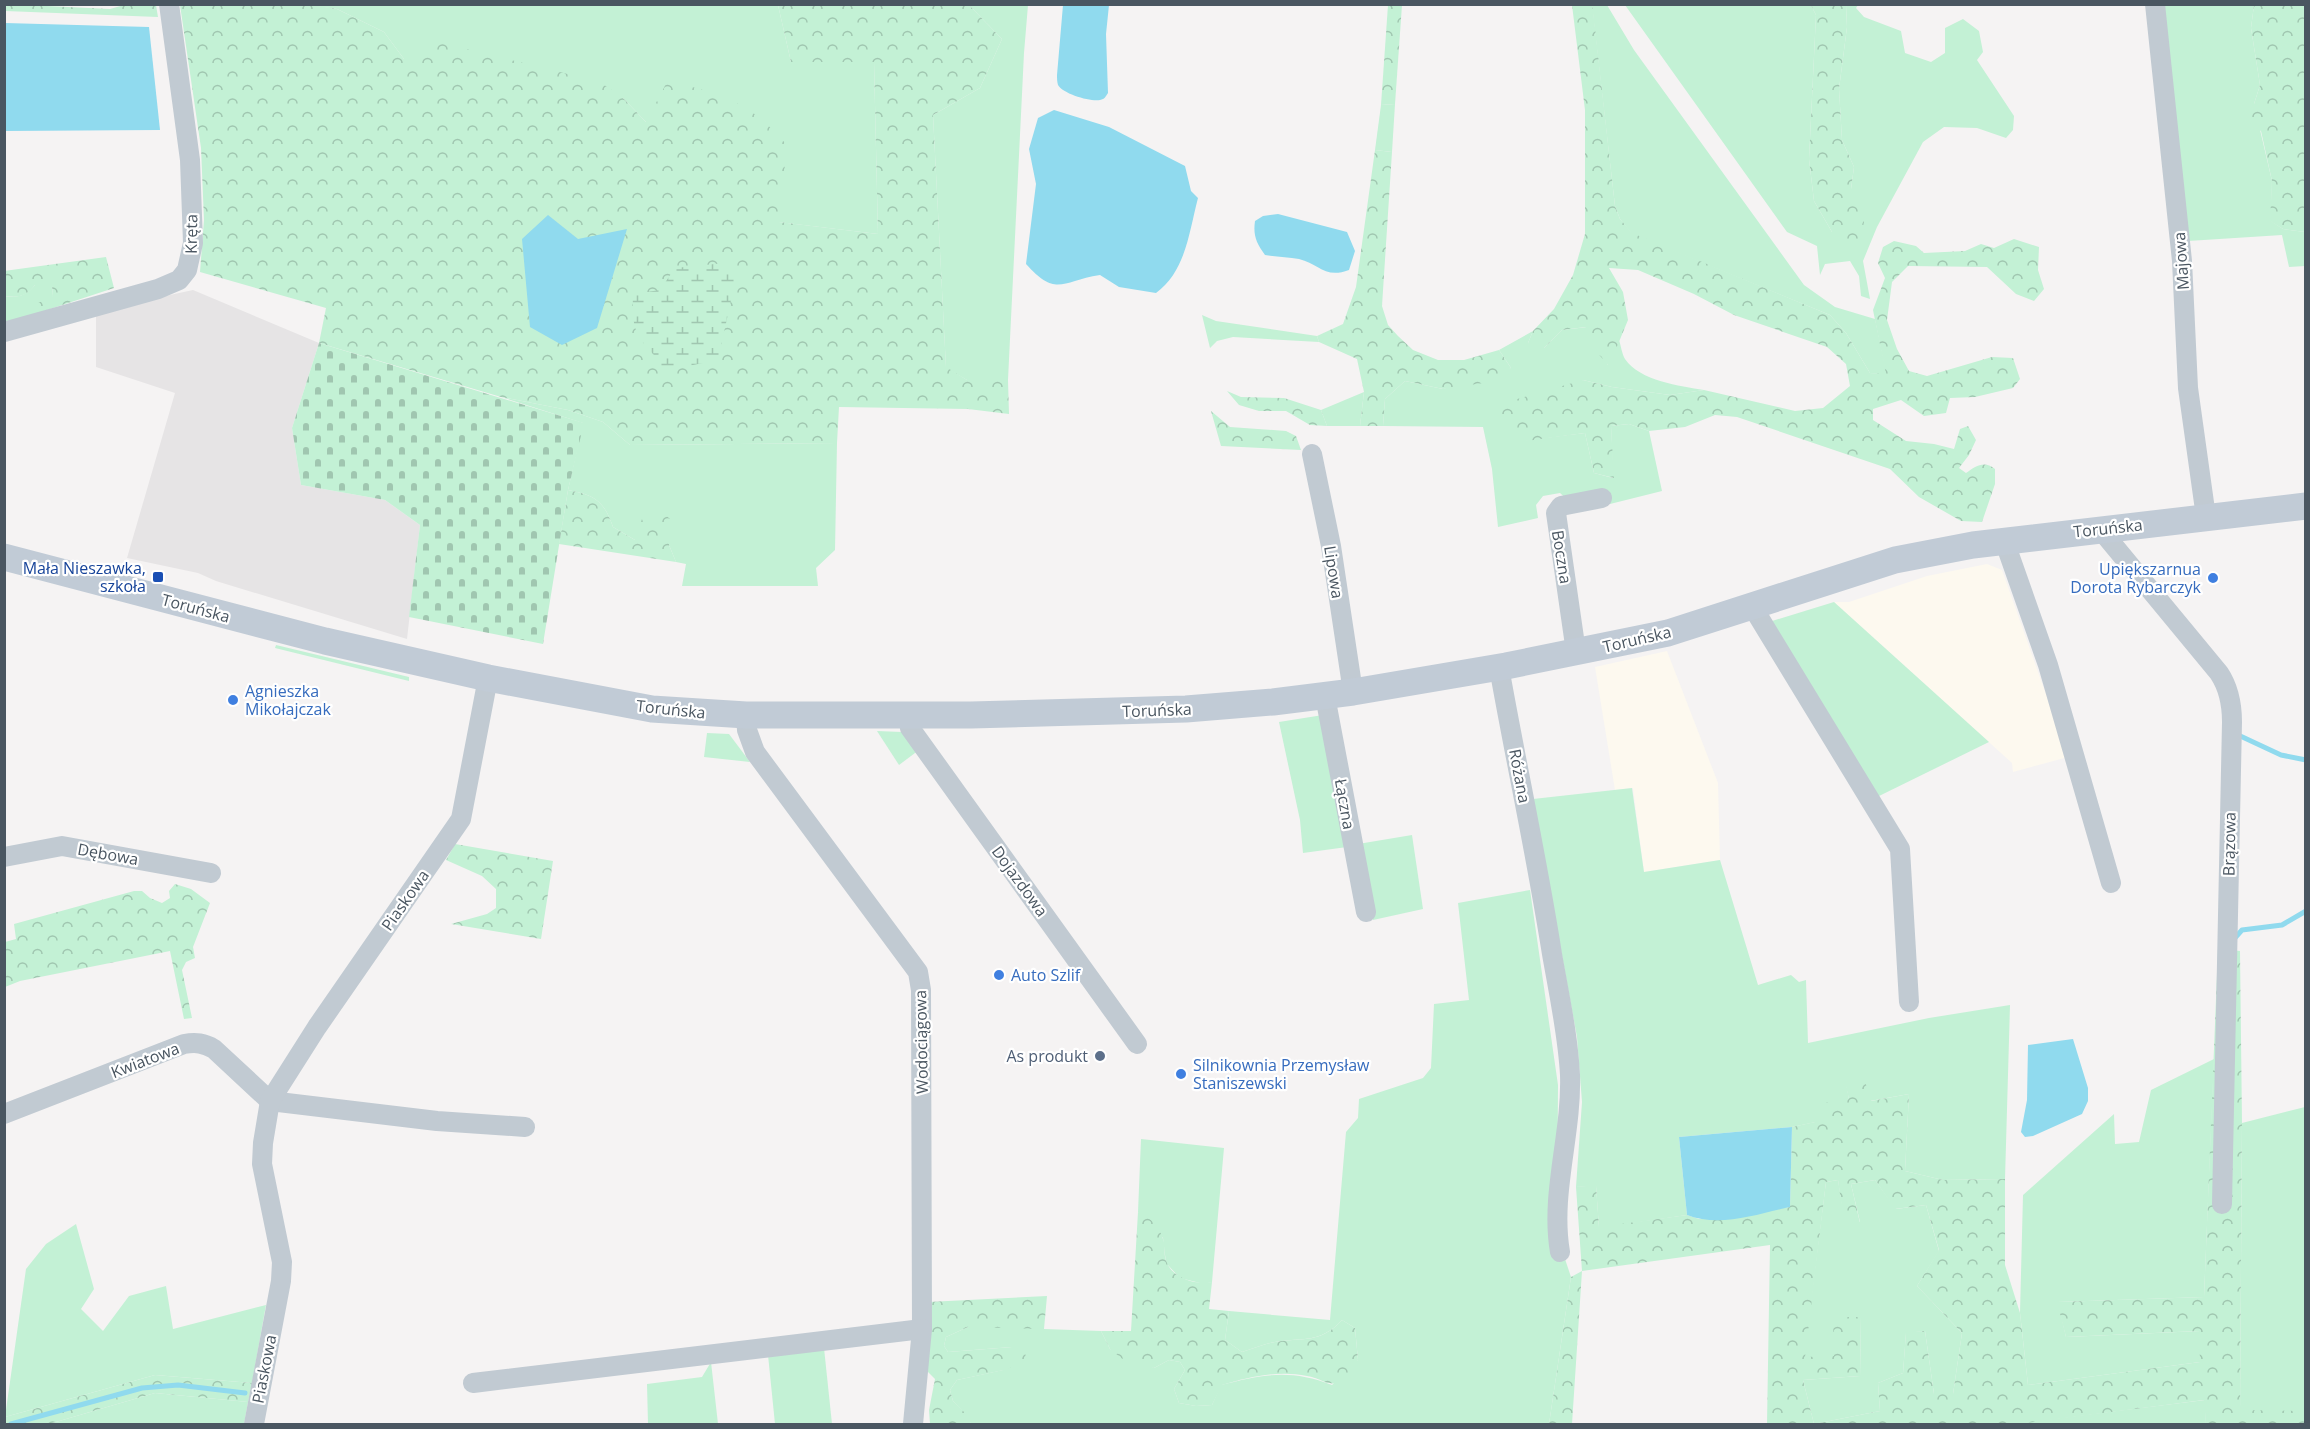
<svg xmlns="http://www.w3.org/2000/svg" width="2310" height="1429" viewBox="0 0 2310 1429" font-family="'Open Sans',sans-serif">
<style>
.commercial{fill:#fdf9ef}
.education{fill:#e6e4e5}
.grass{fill:#c3f1d5}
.forest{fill:url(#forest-crowns);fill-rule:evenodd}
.wetland{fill:url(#wetland-marsh)}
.cemetery{fill:url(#cemetery-stones)}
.water{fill:#90daee}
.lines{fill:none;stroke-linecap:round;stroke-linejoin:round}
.stream{stroke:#90daee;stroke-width:5}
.street{stroke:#c1cad2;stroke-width:20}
.secondary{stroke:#c1cbd6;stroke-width:27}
.transit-dot{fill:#1a4fb4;stroke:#fff;stroke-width:2}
.shop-dot{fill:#3f7fe0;stroke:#fff;stroke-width:2}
.service-dot{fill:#5c6f8a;stroke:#fff;stroke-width:2}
.labels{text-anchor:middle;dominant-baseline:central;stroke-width:4.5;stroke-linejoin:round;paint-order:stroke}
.street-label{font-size:16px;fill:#4a5661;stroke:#fff}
.transit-label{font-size:16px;fill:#164399;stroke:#fff;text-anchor:end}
.shop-label{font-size:16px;fill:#366cbe;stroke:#fff;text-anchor:start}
.service-label{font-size:16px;fill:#4e5e75;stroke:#fff;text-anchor:end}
</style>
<defs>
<pattern id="forest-crowns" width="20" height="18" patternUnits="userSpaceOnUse" patternTransform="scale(1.5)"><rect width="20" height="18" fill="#c3f1d5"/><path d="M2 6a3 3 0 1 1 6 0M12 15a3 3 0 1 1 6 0" fill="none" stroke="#a0c6b0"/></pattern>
<pattern id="wetland-marsh" width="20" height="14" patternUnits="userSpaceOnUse" patternTransform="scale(1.5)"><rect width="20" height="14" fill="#c3f1d5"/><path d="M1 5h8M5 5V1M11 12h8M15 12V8" fill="none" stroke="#a0c6b0"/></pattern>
<pattern id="cemetery-stones" width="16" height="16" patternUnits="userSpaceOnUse" patternTransform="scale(1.5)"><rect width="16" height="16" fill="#c3f1d5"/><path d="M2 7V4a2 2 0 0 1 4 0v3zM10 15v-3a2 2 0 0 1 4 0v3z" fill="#a0c6b0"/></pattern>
</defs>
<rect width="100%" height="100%" fill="#f5f3f3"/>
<g class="commercial">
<path d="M 1987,564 L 2002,570 L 2068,757 L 2013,772 L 2012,763 L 1834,602 L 1849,602 L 1927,576 Z"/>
<path d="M 1667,651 L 1718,783 L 1720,860 L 1644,872 L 1633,788 L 1615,790 L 1595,667 Z"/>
</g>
<path class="education" d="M 193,290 L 319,343 L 292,428 L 301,485 L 385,500 L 420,525 L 407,639 L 216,581 L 198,573 L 127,558 L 175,393 L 96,367 L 96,311 Z"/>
<g class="grass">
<path d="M 306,5 L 778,5 L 791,62 L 874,62 L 878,234 L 778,222 L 786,145 L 647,123 L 623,98 L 404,59 L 384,32 L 337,9 Z"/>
<path d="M 969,5 L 1028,5 L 1024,53 L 1008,380 L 967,380 L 946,368 L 933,115 L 980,88 L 1002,39 Z"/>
<path d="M 1592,5 L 1607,5 L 1634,50 L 1804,285 L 1835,307 L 1875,319 L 1887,375 L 1870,373 L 1846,333 L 1830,315 L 1632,234 L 1620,219 L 1615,206 Z"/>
<path d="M 1625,5 L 1811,5 L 1816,15 L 1809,159 L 1814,201 L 1832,232 L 1851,189 L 1854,167 L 1842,140 L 1839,89 L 1847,27 L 1846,5 L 1858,5 L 1856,8 L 1864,17 L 1901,31 L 1905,53 L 1931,62 L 1945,53 L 1945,28 L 1963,19 L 1979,31 L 1983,52 L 1977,60 L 2014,116 L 2013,130 L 2006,138 L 1977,128 L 1944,127 L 1923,142 L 1877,227 L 1863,261 L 1870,299 L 1861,296 L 1859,276 L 1850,261 L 1825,264 L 1820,275 L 1817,246 L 1787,232 Z"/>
<path d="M 2162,5 L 2254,5 L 2251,28 L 2260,85 L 2254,104 L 2272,181 L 2271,221 L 2283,229 L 2305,232 L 2305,266 L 2289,267 L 2282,235 L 2188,241 Z"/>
<path d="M 1395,104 L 1392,152 L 1375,150 L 1381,105 Z"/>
<path d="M 35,285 L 52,285 L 53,296 L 47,310 L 5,325 L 4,296 C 18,298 26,296 35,285 Z"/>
<path d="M 1202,315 L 1216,321 L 1317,336 L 1319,342 L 1233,337 L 1217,341 L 1210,348 Z"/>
<path d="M 1587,327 L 1608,365 L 1619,340 C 1621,346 1622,354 1625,359 C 1640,381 1680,386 1704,390 L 1670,395 L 1612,387 L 1583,380 L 1519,441 L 1585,433 L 1594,473 L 1613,478 L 1611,426 L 1629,424 L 1649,431 L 1662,491 L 1610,504 L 1609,493 L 1569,501 L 1560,493 L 1543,496 L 1536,505 L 1538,518 L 1498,527 L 1492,469 L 1483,427 L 1383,426 L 1385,399 L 1405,381 L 1443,389 L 1511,368 L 1499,350 L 1533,331 L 1528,343 L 1544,348 L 1562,330 Z"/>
<path d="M 1364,392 L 1360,426 L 1327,426 L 1321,410 Z"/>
<path d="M 501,397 L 568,410 L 603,422 L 630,445 L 837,443 L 835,550 L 816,568 L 818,586 L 682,586 L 686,564 L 676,562 L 669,545 L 635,540 L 613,527 C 604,501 595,495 568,490 L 583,423 Z"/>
<path d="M 1834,602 L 1989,742 L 1875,798 L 1772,621 Z"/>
<path d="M 276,645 L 409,677 L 409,681 L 275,648 Z"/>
<path d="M 1323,715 L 1347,847 L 1303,853 L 1300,820 L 1279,722 Z"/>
<path d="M 877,731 L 902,732 L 919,750 L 899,765 Z"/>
<path d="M 707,733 L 729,734 L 750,762 L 704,757 Z"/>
<path d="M 1632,788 L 1644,872 L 1720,860 L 1758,985 L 1791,975 L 1799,982 L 1806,980 L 1808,1043 L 1929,1018 L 2010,1005 L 2005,1179 L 1943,1180 L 1905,1171 L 1909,1094 L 1870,1101 L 1845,1078 L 1849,1099 L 1816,1122 L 1792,1127 L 1679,1137 L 1687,1215 L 1599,1228 L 1596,1186 L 1576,1187 L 1582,1102 L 1577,1037 L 1533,799 Z"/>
<path d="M 1412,835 L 1423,909 L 1373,920 L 1358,844 Z"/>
<path d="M 1530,890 L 1558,1085 L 1557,1256 L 1564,1256 L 1571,1277 L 1549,1424 L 970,1424 L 971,1420 L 953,1401 L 950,1390 L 957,1380 L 1003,1370 L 1012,1347 L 948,1352 L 944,1346 L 946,1337 L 968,1327 L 1038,1324 L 1044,1329 L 1101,1331 L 1110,1349 L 1154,1368 L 1169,1360 L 1180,1362 L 1185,1370 L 1174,1389 L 1179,1403 L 1196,1406 L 1212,1405 L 1221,1385 C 1263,1374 1291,1369 1332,1385 L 1358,1360 L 1355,1328 L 1342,1320 C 1320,1344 1303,1337 1275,1342 C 1264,1344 1253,1349 1242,1352 L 1225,1340 L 1229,1311 L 1330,1320 L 1346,1132 L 1358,1118 L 1359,1099 L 1423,1078 L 1431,1068 L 1434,1004 L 1469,1000 L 1458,903 Z"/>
<path d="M 2214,1059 L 2204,1297 L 2058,1302 L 2066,1337 L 2200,1331 L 2200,1362 L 2028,1385 L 2020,1313 L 2023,1195 L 2114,1114 L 2115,1144 L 2139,1142 L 2151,1090 Z"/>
<path d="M 2305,1107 L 2305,1411 L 2240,1411 L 2242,1123 Z"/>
<path d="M 1141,1139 L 1224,1148 L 1212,1282 L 1204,1284 L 1180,1278 L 1166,1263 L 1163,1238 L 1138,1212 Z"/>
<path d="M 1838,1180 L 1845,1222 L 1860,1222 L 1851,1184 L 1875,1180 L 1896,1209 L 1926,1205 L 1939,1251 L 1917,1286 L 1962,1333 L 1953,1394 L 1934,1394 L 1925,1331 L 1906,1333 L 1903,1373 L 1878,1383 L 1880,1411 L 1814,1424 L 1803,1380 L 1860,1376 L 1861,1317 L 1834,1357 L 1804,1357 L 1826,1182 Z"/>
<path d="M 76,1224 L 94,1289 L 81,1309 L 103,1331 L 129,1296 L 166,1286 L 173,1329 L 266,1305 L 252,1383 L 155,1375 L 5,1417 L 26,1269 L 46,1244 Z"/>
<path d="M 824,1348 L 832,1424 L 775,1424 L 768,1355 Z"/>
<path d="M 711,1362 L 718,1424 L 648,1424 L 647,1384 L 702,1377 Z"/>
<path d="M 155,1393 L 248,1402 L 244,1424 L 49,1424 Z"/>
<path d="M 2205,1400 L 2206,1424 L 2018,1424 L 2019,1423 Z"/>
</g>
<g class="forest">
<path d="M 5,4 L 110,9 L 124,5 L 156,5 L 158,17 L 5,11 Z"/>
<path d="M 306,4 L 337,9 L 384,32 L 404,59 L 439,42 L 600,82 L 623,98 L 646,122 L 668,80 L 727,97 L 761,118 L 787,145 L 779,222 L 878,234 L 874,62 L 791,62 L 778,5 L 969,5 L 1002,39 L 980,88 L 933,115 L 946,367 L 967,380 L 1008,380 L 1009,414 L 968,409 L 839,407 L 837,443 L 630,445 L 603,422 L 568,410 L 501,397 L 319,343 L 326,308 L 200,272 L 204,220 L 201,148 L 180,5 Z"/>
<path d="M 1388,5 L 1402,5 L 1395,104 L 1381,105 Z"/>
<path d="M 1572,5 L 1592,5 L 1593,10 L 1615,206 L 1620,219 L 1632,233 L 1830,315 L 1846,333 L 1870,373 L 1886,374 L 1873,310 L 1885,278 L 1878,263 L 1883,247 L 1894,241 L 1916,246 L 1924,253 L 1965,251 L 1981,244 L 1994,248 L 2014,239 L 2039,247 L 2038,270 L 2044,289 L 2034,301 L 2016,294 L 1987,267 L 1908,266 L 1892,282 L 1887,320 L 1897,349 L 1909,371 L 1927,376 L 1992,357 L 2013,358 L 2020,379 L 2013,388 L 1975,397 L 1950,398 L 1946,413 L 1924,416 L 1901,400 L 1873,409 L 1873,420 L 1906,441 L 1934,444 L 1954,449 L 1960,429 L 1968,426 L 1976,440 L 1969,455 L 1959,468 L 1966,473 C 1976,466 1984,460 1995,469 L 1995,484 L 1982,522 L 1961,521 L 1919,497 L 1890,469 L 1737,417 L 1715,415 L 1685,427 L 1649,431 L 1629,424 L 1611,426 L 1614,478 L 1594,473 L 1585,433 L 1519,442 L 1488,414 L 1496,405 L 1583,380 L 1612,387 L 1670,395 L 1704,390 L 1795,411 L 1823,408 L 1850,386 L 1846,364 L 1827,347 L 1734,315 L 1694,294 L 1638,270 L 1609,268 L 1623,292 L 1628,320 L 1609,366 L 1588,342 L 1586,327 L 1562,330 L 1544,348 L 1533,351 L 1528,343 L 1533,331 L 1554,309 L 1573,275 L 1585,234 L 1585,110 Z"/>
<path d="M 1811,5 L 1846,5 L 1847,27 L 1839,89 L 1842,140 L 1854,167 L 1851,189 L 1862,198 L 1864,222 L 1859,248 L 1846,249 L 1832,232 L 1814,201 L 1809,159 L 1816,15 Z"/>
<path d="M 2254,5 L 2305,5 L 2305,232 L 2283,229 L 2270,221 L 2272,181 L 2261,131 L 2244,123 L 2243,109 L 2254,104 L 2260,85 L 2251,28 Z"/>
<path d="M 1375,150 L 1392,152 L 1382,306 L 1388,325 L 1398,336 L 1413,350 L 1438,360 L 1464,360 L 1499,350 L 1511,368 L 1490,382 L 1443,389 L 1405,381 L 1385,399 L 1383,426 L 1360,426 L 1364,392 L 1357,359 L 1319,342 L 1317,336 L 1343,324 L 1356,287 Z"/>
<path d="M 106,257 L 114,288 L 47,310 L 38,309 L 38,303 L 53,296 L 52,286 L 35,285 C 27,296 19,298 5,296 L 4,271 Z"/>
<path d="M 1227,391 L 1241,397 L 1284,398 L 1321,410 L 1327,426 L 1310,425 L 1286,411 L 1259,411 L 1239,405 Z"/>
<path d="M 1211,411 L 1230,427 L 1286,431 L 1296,436 L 1301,450 L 1221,446 Z"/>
<path d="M 568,490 C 595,495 604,501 613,527 L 635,540 L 642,519 L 660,510 L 670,519 L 669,545 L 676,562 L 559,544 Z"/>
<path d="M 455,844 L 553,861 L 541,939 L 451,924 L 487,914 L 496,908 L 496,889 L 482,876 L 446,860 Z"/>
<path d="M 175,884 L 191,889 L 210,903 L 193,947 L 195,958 L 186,962 L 182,970 L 192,1018 L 184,1019 L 170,951 L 20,981 L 5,987 L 5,942 L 16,939 L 14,924 L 134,891 L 142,891 L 150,898 L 162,903 L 170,898 L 169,891 Z"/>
<path d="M 2218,949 L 2240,951 L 2242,1123 L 2240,1410 L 2305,1411 L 2305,1424 L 2206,1424 L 2204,1400 L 2018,1424 L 1767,1424 L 1770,1245 L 1582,1271 L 1572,1424 L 1549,1424 L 1571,1277 L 1582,1271 L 1576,1187 L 1596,1185 L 1599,1227 L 1687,1215 L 1699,1219 L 1790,1207 L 1792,1127 L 1815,1122 L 1817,1104 L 1849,1099 L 1844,1078 L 1864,1078 L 1871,1101 L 1909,1094 L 1905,1171 L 1943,1180 L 2005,1179 L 2005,1265 L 2020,1313 L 2028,1385 L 2200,1362 L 2199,1331 L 2066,1337 L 2057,1302 L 2204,1297 ZM 1838,1180 L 1844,1222 L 1860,1223 L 1851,1184 L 1875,1180 L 1895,1209 L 1926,1205 L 1939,1250 L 1917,1286 L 1962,1333 L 1953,1394 L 1934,1394 L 1925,1331 L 1906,1332 L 1903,1373 L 1878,1383 L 1880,1411 L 1814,1424 L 1803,1380 L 1860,1376 L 1861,1317 L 1833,1317 L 1834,1356 L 1805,1357 L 1826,1182 Z"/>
<path d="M 1138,1212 C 1150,1217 1159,1226 1163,1239 C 1166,1246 1163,1256 1167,1263 C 1174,1279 1196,1285 1212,1282 L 1209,1309 L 1229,1311 L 1225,1340 L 1242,1352 C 1253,1349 1264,1344 1275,1342 C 1304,1337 1320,1344 1342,1320 L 1355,1328 L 1358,1360 L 1348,1380 C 1324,1388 1328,1380 1307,1376 C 1278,1370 1249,1377 1222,1385 L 1212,1405 L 1196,1406 L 1179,1403 L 1174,1389 L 1185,1370 L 1180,1362 L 1169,1360 L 1154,1368 L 1130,1365 L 1110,1349 L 1101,1331 L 1131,1331 Z"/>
<path d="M 1047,1296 L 1044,1329 L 968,1327 L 946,1337 L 944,1346 L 948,1352 L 1012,1347 L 1025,1350 L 1026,1361 L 1004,1370 L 957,1380 L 950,1390 L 953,1401 L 972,1420 L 970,1424 L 930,1424 L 929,1410 L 935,1379 L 927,1371 L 928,1302 Z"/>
<path d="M 155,1375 L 252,1383 L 248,1402 L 155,1393 L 49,1424 L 5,1424 L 5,1417 Z"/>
</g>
<path class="wetland" d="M 725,263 L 736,277 L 718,360 L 658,372 L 659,360 C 634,335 632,329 633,294 L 660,290 L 675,268 Z"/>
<path class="cemetery" d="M 319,343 L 584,423 L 568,490 L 543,644 L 409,617 L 420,525 L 385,500 L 301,485 L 292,428 Z"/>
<g class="water">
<path d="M 1063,5 L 1109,5 L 1106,34 L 1108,93 C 1105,97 1105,99 1100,100 C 1091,102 1063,94 1058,85 C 1057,82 1057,78 1057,75 Z"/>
<path d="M 5,23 L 149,27 L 160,130 L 5,131 Z"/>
<path d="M 1054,110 L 1109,127 L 1185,166 L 1191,191 L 1198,198 C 1189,232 1186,271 1156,293 L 1119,287 L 1100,275 C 1061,281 1057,298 1026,264 L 1036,184 L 1029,149 L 1038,118 Z"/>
<path d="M 1278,214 L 1347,232 L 1355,251 L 1349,270 C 1325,279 1319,264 1299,259 C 1288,257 1276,257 1265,255 C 1256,243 1253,235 1255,221 L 1263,216 Z"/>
<path d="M 548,215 L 578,239 L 627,229 L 597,328 L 562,345 L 530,327 L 522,239 Z"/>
<path d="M 2073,1039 L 2088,1088 L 2088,1101 L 2082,1114 L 2033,1136 L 2025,1137 L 2021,1132 L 2027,1100 L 2028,1045 Z"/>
<path d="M 1792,1127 L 1790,1207 C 1757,1214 1720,1228 1687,1215 L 1679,1137 Z"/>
</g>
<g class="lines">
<g class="stream">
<path d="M 2236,734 L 2281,755 L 2306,760"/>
<path d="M 2234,939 L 2242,930 L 2282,925 L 2306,911"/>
<path d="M 11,1424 L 142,1388 L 178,1385 L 245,1393"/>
</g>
<g class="street">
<path d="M 2155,4 L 2182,261 L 2188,388 L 2206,517"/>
<path d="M 4,332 L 158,289 L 179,280 L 187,270 L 193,243 L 190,160 L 169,4"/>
<path d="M 1312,454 L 1331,546 L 1353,692"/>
<path d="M 2100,529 L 2219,673 C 2229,688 2232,704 2232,722 L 2222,1204"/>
<path d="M 2004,540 L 2048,665 L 2111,883"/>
<path d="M 1752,606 L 1900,849 L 1909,1002"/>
<path d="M 1576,652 L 1556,513 L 1561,506 L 1602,498"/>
<path d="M 1499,667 C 1516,763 1537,858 1552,954 C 1559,994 1568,1035 1570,1075 C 1572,1134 1550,1194 1560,1252"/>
<path d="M 1325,696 L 1366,912"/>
<path d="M 746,715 L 747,730 L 755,752 L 918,972 L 921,990 L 922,1329 L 913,1424"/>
<path d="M 908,716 L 910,728 L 1137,1044"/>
<path d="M 4,857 L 62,846 L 211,873"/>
<path d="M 270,1101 L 437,1121 L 525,1127"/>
<path d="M 4,1114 L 184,1044 C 196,1042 204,1043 214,1049 L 270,1101"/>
<path d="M 473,1383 L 922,1329"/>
<path d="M 254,1424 L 281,1281 L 282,1262 L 262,1164 L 263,1143 L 270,1101 L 317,1027 L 461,819 L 488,678"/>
</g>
<path class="secondary" d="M 4,557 L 325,641 L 488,678 L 652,709 L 746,715 L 971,715 L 1186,709 L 1273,702 L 1353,692 L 1506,666 L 1668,633 L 1895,560 L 1973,545 L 2306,506"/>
</g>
<rect class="transit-dot" x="152" y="571" width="12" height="12" rx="3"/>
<g class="shop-dot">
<circle cx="2213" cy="578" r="6"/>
<circle cx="233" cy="700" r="6"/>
<circle cx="999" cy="975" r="6"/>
<circle cx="1181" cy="1074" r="6"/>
</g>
<circle class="service-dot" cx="1100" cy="1056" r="6"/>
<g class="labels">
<g class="street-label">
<text transform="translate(191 234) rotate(-89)">Kręta</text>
<text transform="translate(2181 261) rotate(-94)">Majowa</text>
<text transform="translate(2108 528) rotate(-6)">Toruńska</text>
<text transform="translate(1562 557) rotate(81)">Boczna</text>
<text transform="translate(1334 572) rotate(81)">Lipowa</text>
<text transform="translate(196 608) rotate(15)">Toruńska</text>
<text transform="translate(1637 639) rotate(-13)">Toruńska</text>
<text transform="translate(671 709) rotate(6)">Toruńska</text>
<text transform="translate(1157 710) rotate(-2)">Toruńska</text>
<text transform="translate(1520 776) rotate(79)">Różana</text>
<text transform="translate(1345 804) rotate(80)">Łączna</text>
<text transform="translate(2229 844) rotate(-89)">Brązowa</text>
<text transform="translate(108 854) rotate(10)">Dębowa</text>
<text transform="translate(1020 881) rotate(54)">Dojazdowa</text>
<text transform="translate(405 900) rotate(-55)">Piaskowa</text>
<text transform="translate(921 1042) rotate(-91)">Wodociągowa</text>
<text transform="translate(145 1060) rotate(-21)">Kwiatowa</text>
<text transform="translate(264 1369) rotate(-79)">Piaskowa</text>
</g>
<g class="transit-label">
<text x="146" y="568">Mała Nieszawka,<tspan x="146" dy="18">szkoła</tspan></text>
</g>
<g class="shop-label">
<text x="2201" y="569" text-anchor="end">Upiększarnua<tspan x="2201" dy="18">Dorota Rybarczyk</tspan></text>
<text x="245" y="691">Agnieszka<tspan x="245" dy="18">Mikołajczak</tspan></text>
<text x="1011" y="975">Auto Szlif</text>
<text x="1193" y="1065">Silnikownia Przemysław<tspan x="1193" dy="18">Staniszewski</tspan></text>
</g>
<g class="service-label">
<text x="1088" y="1056">As produkt</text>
</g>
</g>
<rect width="2310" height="1429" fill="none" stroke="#4a5661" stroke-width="12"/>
</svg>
